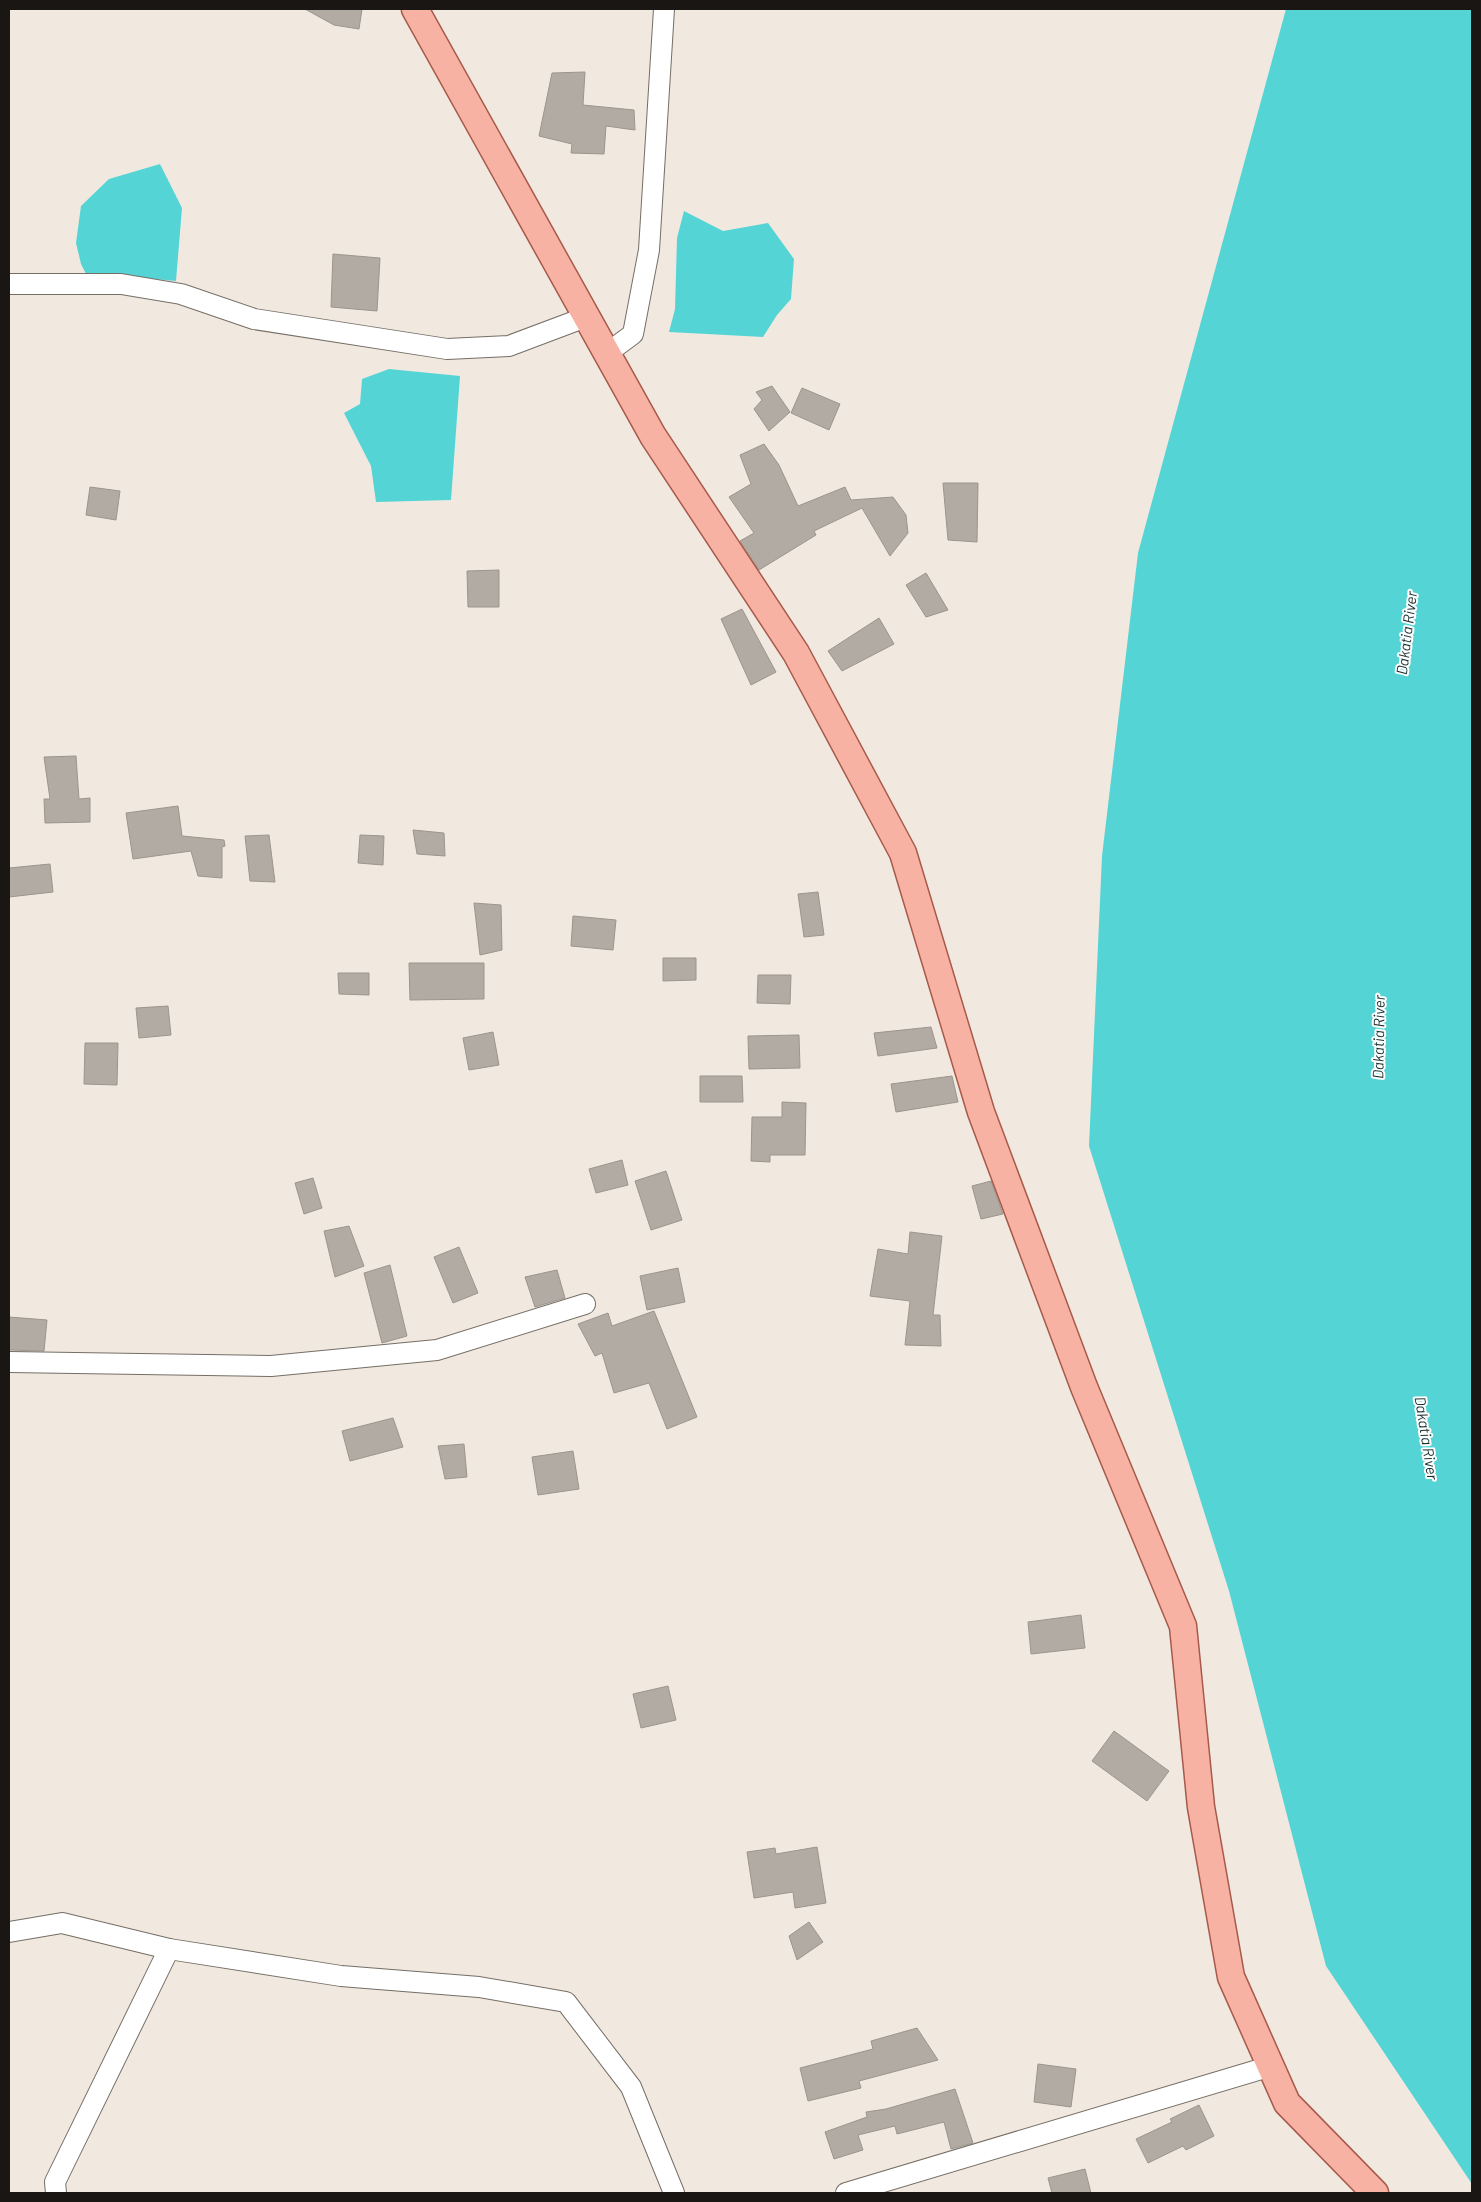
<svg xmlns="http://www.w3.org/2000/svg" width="1481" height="2202" viewBox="0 0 1481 2202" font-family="Barlow,sans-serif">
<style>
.water{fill:#55d4d5}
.building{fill:#b2aba3;stroke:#9c958d}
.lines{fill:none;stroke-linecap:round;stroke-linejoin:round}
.minor-casing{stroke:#756e66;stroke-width:22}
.major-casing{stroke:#a75a4b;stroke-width:29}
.minor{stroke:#fff;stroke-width:20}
.major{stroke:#f8b2a4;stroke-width:26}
.labels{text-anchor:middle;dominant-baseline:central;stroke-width:4;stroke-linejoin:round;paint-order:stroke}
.water-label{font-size:15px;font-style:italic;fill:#1b3232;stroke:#fff}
</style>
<rect width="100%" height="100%" fill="#f1e9e0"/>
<g class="water">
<path d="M 1286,9 L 1472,9 L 1472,2184 L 1326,1966 L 1229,1591 L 1089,1146 L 1102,856 L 1138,553 Z"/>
<path d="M 160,164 L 182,208 L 176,281 L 98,274 L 91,284 L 81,264 L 76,243 L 81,206 L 109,179 Z"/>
<path d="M 684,211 L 723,231 L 768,223 L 794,259 L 791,299 L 777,315 L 763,337 L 669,332 L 675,309 L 677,238 Z"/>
<path d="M 389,369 L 460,376 L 451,500 L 376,502 L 371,466 L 344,413 L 360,404 L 362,379 Z"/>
</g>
<g class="building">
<path d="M 305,9 L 362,9 L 359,29 L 334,25 Z"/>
<path d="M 585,72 L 583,105 L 634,110 L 635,130 L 606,126 L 604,154 L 571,153 L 572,144 L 539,136 L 552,73 Z"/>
<path d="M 333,254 L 380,258 L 377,311 L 331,307 Z"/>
<path d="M 772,386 L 790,412 L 769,431 L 754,409 L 762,400 L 756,392 Z"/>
<path d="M 802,388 L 840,404 L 829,430 L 791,413 Z"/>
<path d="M 764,444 L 779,465 L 798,506 L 845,487 L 851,500 L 893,497 L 906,515 L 908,533 L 890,556 L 862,508 L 814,531 L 816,535 L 759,570 L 740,541 L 754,533 L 729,497 L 751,484 L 740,455 Z"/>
<path d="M 943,483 L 978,483 L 977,542 L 948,540 Z"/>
<path d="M 90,487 L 120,491 L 116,520 L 86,515 Z"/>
<path d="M 499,570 L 499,607 L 468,607 L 467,571 Z"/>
<path d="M 926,573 L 948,610 L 926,617 L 906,585 Z"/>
<path d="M 742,609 L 776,672 L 751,685 L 721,619 Z"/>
<path d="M 879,618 L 894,644 L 842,671 L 828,651 Z"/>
<path d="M 76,756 L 79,799 L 90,798 L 90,822 L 45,823 L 44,799 L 50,799 L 44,757 Z"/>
<path d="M 178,806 L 182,836 L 224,840 L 225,846 L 222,847 L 222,878 L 198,876 L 191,851 L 133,859 L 126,813 Z"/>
<path d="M 413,830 L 444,833 L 445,856 L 417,854 Z"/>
<path d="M 269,835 L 275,882 L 250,881 L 245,836 Z"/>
<path d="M 360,835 L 384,836 L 383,865 L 358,863 Z"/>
<path d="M 50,864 L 53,892 L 9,897 L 9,868 Z"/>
<path d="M 818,892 L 824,935 L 804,937 L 798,894 Z"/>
<path d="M 474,903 L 501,905 L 502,950 L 480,955 Z"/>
<path d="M 573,916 L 616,920 L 613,950 L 571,946 Z"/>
<path d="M 663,958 L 696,958 L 696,980 L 663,981 Z"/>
<path d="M 409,963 L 484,963 L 484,999 L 410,1000 Z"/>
<path d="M 338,973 L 369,973 L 369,995 L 339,994 Z"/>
<path d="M 758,975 L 791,975 L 790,1004 L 757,1003 Z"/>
<path d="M 168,1006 L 171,1035 L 139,1038 L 136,1008 Z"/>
<path d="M 931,1027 L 937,1048 L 878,1056 L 874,1033 Z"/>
<path d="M 493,1032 L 499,1065 L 469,1070 L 463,1038 Z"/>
<path d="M 799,1035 L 800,1068 L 749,1069 L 748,1036 Z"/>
<path d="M 85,1043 L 118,1043 L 117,1085 L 84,1084 Z"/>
<path d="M 700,1076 L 742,1076 L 743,1102 L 700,1102 Z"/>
<path d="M 952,1076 L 958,1102 L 896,1112 L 891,1084 Z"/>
<path d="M 782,1102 L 806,1103 L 805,1155 L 770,1155 L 770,1162 L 751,1161 L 752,1117 L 782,1117 Z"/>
<path d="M 622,1160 L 628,1185 L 596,1193 L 589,1169 Z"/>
<path d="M 666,1171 L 682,1220 L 651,1230 L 635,1181 Z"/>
<path d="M 313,1178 L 322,1208 L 304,1214 L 295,1183 Z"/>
<path d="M 991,1181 L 1003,1214 L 981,1219 L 972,1186 Z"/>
<path d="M 349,1226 L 364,1266 L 335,1277 L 324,1231 Z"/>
<path d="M 910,1232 L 942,1236 L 933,1315 L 940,1315 L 941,1346 L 905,1345 L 910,1301 L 870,1296 L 878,1249 L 908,1254 Z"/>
<path d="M 459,1247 L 478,1293 L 453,1303 L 434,1257 Z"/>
<path d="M 390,1265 L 407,1336 L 382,1343 L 364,1273 Z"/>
<path d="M 678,1268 L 685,1302 L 647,1310 L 640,1276 Z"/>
<path d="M 557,1270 L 565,1298 L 535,1307 L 525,1277 Z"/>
<path d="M 654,1311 L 697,1417 L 667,1429 L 649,1383 L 614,1393 L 602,1353 L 595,1356 L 578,1324 L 608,1313 L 612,1326 Z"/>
<path d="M 9,1317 L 47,1320 L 44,1351 L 9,1350 Z"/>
<path d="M 393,1418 L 403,1447 L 350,1461 L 342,1431 Z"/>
<path d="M 464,1444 L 467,1477 L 445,1479 L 438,1446 Z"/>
<path d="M 573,1451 L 579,1489 L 538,1495 L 532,1457 Z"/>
<path d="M 1081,1615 L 1085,1648 L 1031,1654 L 1028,1622 Z"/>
<path d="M 668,1686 L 676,1720 L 641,1728 L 633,1694 Z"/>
<path d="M 1114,1731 L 1169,1771 L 1147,1801 L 1092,1761 Z"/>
<path d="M 817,1847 L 826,1903 L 795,1908 L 793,1892 L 754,1898 L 747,1852 L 775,1848 L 776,1854 Z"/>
<path d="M 809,1922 L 823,1942 L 797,1960 L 789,1936 Z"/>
<path d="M 917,2028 L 938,2060 L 859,2081 L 861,2088 L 808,2101 L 800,2068 L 873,2049 L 871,2041 Z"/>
<path d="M 1038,2064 L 1076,2069 L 1071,2107 L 1034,2102 Z"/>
<path d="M 955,2089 L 973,2143 L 951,2149 L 944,2122 L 897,2134 L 895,2126 L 858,2135 L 863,2150 L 834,2159 L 825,2132 L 867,2117 L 866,2112 L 886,2109 Z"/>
<path d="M 1199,2105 L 1214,2136 L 1186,2150 L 1183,2146 L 1148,2163 L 1136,2139 L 1172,2122 L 1170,2119 Z"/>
<path d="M 1085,2169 L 1091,2193 L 1052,2193 L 1048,2178 Z"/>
</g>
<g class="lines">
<defs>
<g id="minor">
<path d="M 9,284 L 121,284 L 181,294 L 254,319 L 447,349 L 509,346 L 586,317"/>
<path d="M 606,354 L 633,334 L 649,250 L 664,9"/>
<path d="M 9,1362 L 271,1366 L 437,1350 L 585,1304"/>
<path d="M 9,1932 L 62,1923 L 169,1949 L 341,1976 L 479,1987 L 566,2002 L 631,2087 L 674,2193"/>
<path d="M 56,2193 L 55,2182 L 169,1949"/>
<path d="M 846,2193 L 1271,2066"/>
</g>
<path id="major" d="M 415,9 L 653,436 L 796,653 L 903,853 L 981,1112 L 1084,1387 L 1183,1626 L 1201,1807 L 1231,1977 L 1287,2103 L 1375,2193"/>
</defs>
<use href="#minor" class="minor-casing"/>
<use href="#major" class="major-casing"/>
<use href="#minor" class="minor"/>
<use href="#major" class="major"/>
</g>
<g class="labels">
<g class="water-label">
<text transform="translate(1406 633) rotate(-83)">Dakatia River</text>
<text transform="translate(1378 1037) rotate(-89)">Dakatia River</text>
<text transform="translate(1427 1438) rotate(81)">Dakatia River</text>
</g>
</g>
<rect width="1481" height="2202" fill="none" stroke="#191614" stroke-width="20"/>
</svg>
